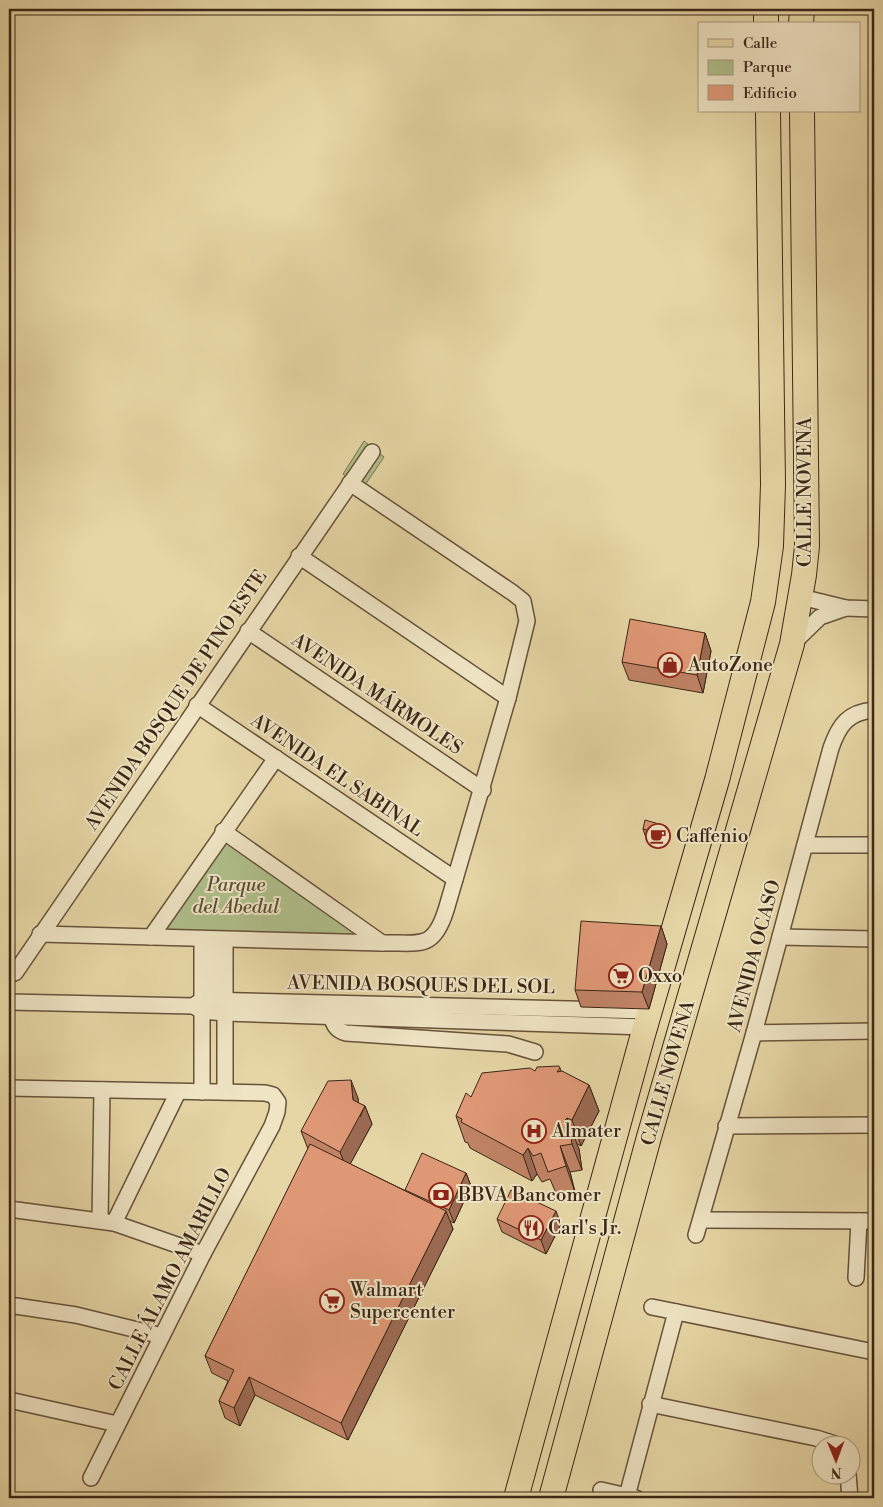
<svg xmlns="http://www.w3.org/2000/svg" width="883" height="1507" viewBox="0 0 883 1507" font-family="'Libre Bodoni',serif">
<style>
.green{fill:#afbf8b;stroke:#757351}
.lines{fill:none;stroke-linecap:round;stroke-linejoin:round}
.minor-casing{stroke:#66533a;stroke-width:18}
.primary-casing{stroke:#3b2717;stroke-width:26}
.minor{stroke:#efe4c4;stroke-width:15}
.primary{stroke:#e6d6a5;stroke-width:24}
.wall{fill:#c08365;stroke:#3b2717}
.shaded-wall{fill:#9c6a53;stroke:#3b2717}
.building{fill:#df9876;stroke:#3b2717}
.labels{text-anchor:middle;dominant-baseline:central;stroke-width:4;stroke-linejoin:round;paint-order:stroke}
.street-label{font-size:19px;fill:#3b2717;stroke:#efe4c4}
.poi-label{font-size:19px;fill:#3b2717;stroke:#efe4c4;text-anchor:start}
.park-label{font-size:19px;font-style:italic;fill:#584d34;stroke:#efe4c4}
</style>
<rect width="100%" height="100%" fill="#e6d6a5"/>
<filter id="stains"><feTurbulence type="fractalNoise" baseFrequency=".004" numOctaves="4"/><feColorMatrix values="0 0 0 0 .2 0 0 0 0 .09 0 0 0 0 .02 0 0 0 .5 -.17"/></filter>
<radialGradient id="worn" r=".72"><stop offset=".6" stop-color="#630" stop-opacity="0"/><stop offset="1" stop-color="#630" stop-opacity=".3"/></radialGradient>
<g class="green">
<path d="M 364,441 L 384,457 L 363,488 L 343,474 Z"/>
<path d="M 224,838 L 372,939 L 158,937 Z"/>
</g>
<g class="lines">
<defs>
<g id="minor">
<path d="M 299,556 L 508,698"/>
<path d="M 801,597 L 846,608 L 874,609"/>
<path d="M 248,631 L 483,790"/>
<path d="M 792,644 L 820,617 L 846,608"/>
<path d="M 197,705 L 455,879"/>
<path d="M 223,831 L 382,943"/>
<path d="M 805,845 L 874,845"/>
<path d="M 40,934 L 382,943 C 420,942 433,951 446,910 L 508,698 L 527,621 L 523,601 L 513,593 L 350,483"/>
<path d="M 151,937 L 276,758"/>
<path d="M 780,937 L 874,939"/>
<path d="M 15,973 L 372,452"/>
<path d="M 212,1001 L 213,940"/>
<path d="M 9,1002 L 193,1006 L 202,1011 L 225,1013 L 645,1027"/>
<path d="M 193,1006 L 202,1000 L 650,1011"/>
<path d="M 331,1008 C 331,1020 334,1030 346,1033 L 492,1043 L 508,1044 L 535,1052"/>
<path d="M 754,1033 L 874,1031"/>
<path d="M 9,1088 L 265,1093 L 273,1095 L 278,1102 L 277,1112 L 272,1126 L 203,1254 L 91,1478"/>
<path d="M 202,1092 L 202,939"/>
<path d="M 225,1092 L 225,940"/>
<path d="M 726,1126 L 874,1125"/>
<path d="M 9,1209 L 114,1223 L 203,1254"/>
<path d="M 701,1220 L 874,1221"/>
<path d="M 100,1221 L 102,1090"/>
<path d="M 114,1223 L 178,1092"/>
<path d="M 696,1235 L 754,1033 L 831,748 C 839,725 848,712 874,710"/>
<path d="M 856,1278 L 859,1221"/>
<path d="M 9,1305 L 76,1315 L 162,1336"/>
<path d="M 652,1307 L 874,1352"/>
<path d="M 9,1400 L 117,1424"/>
<path d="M 650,1404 L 816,1438 L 835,1444"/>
<path d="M 848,1474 L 850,1498"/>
<path d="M 601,1490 L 636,1498"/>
<path d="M 627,1496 L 676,1312"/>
</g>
<g id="primary">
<path d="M 766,9 L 766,24"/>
<path d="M 801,24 L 802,9"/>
<path d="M 516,1498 L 642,1038 L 717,780 L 763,602 L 771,546 L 773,484 L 768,111"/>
<path d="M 551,1498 L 649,1137 L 792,644 L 804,575 L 807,546 L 802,111"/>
</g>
</defs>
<use href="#minor" class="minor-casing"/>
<use href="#primary" class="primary-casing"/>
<use href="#minor" class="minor"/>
<use href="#primary" class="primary"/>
</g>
<g class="wall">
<path d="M 705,633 L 711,651 L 703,693 L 629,680 L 622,662 Z"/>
<path d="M 643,829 L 670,835 L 667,844 L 646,838 Z"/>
<path d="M 661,926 L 667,944 L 649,1009 L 581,1007 L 575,990 Z"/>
<path d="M 560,1068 L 561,1071 L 589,1085 L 599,1111 L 581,1146 L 576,1143 L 579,1149 L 582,1170 L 570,1172 L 575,1192 L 558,1198 L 550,1179 L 542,1182 L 537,1174 L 532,1181 L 470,1148 L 468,1143 L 465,1142 L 456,1116 L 471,1097 L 535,1071 Z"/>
<path d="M 358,1098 L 358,1103 L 365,1106 L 372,1124 L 350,1164 L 406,1191 L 405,1190 L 466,1173 L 471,1186 L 454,1223 L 450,1221 L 453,1229 L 348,1440 L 255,1395 L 240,1426 L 225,1418 L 219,1401 L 228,1381 L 212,1373 L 205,1356 L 308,1149 L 301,1131 Z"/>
<path d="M 497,1219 L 561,1224 L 546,1254 L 502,1232 Z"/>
</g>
<g class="shaded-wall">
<path d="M 705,633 L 711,651 L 703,693 L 697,675 Z"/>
<path d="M 666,826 L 670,835 L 667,844 L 664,835 Z"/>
<path d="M 661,926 L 667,944 L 649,1009 L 642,992 Z"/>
<path d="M 351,1080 L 358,1098 L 360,1117 L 365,1106 L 372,1124 L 347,1170 L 340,1152 L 353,1100 Z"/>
<path d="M 589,1085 L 599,1111 L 581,1146 L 572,1120 Z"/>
<path d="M 567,1118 L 579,1149 L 582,1170 L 572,1144 L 563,1122 Z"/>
<path d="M 560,1146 L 570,1172 L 575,1192 L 566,1166 Z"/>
<path d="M 528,1148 L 537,1174 L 532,1181 L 523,1155 Z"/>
<path d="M 466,1173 L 471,1186 L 454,1223 L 449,1210 Z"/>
<path d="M 446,1211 L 453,1229 L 348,1440 L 341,1423 Z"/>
<path d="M 556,1211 L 561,1224 L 546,1254 L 541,1240 Z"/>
<path d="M 249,1377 L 255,1395 L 240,1426 L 234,1408 Z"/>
</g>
<g class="building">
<path d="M 630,619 L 705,633 L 697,675 L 622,662 Z"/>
<path d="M 645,820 L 666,826 L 664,835 L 643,829 Z"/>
<path d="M 581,921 L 661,926 L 642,992 L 575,990 Z"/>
<path d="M 559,1066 L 560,1068 L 557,1072 L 562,1071 L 589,1085 L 572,1120 L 567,1118 L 563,1122 L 565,1124 L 569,1123 L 572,1144 L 560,1146 L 566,1166 L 548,1172 L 541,1153 L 533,1156 L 528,1148 L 523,1155 L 461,1122 L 462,1119 L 456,1116 L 466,1093 L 471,1097 L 482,1073 L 530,1068 L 535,1071 L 537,1067 Z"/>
<path d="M 351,1080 L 353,1100 L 365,1106 L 340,1152 L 301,1131 L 328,1081 Z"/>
<path d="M 310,1144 L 446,1211 L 341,1423 L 249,1377 L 234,1408 L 219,1401 L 234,1370 L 205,1356 Z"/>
<path d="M 422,1153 L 466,1173 L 449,1210 L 405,1190 Z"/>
<path d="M 511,1190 L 556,1211 L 541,1240 L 497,1219 Z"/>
</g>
<defs>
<symbol id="shop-ring" viewBox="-11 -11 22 22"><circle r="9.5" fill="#efe4c4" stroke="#8f2418" stroke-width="1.5"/><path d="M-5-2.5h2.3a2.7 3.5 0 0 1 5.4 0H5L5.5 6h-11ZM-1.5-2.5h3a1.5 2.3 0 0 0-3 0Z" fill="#8f2418"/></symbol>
<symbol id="cafe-ring" viewBox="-11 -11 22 22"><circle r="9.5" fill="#efe4c4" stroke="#8f2418" stroke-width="1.5"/><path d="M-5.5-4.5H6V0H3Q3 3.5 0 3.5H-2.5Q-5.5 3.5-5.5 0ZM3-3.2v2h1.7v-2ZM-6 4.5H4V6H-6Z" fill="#8f2418"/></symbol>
<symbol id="supermarket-ring" viewBox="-11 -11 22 22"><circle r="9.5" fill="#efe4c4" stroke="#8f2418" stroke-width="1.5"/><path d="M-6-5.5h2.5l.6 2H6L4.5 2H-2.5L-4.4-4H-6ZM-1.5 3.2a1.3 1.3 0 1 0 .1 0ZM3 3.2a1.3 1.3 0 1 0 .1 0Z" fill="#8f2418"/></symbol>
<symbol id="hospital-ring" viewBox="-11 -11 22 22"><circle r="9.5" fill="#efe4c4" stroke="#8f2418" stroke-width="1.5"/><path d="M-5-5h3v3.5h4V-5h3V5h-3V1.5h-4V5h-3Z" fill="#8f2418"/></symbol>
<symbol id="bank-ring" viewBox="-11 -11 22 22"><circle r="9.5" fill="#efe4c4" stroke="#8f2418" stroke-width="1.5"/><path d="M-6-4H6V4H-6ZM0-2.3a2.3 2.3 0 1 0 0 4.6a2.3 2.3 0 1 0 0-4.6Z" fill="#8f2418"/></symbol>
<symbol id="restaurant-ring" viewBox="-11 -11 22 22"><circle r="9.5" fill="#efe4c4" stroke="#8f2418" stroke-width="1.5"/><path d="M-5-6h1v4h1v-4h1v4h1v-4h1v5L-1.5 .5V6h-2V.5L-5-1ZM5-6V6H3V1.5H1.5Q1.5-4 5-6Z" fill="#8f2418"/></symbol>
</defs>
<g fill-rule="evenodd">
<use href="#shop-ring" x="656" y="651" width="28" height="28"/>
<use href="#cafe-ring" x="644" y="822" width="28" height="28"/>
<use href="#supermarket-ring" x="607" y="962" width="28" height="28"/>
<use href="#hospital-ring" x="520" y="1117" width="28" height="28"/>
<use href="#bank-ring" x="427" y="1181" width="28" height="28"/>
<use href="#restaurant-ring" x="517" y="1214" width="28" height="28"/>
<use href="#supermarket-ring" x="318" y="1287" width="28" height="28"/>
</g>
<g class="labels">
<g class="street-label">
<text transform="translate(805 492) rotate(-90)">CALLE NOVENA</text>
<text transform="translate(377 694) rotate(34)">AVENIDA MÁRMOLES</text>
<text transform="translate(176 700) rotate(-56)">AVENIDA BOSQUE DE PINO ESTE</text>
<text transform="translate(337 775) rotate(34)">AVENIDA EL SABINAL</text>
<text transform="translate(754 956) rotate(-75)">AVENIDA OCASO</text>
<text transform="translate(421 985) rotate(1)">AVENIDA BOSQUES DEL SOL</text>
<text transform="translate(668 1073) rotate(-74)">CALLE NOVENA</text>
<text transform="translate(170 1279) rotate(-63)">CALLE ÁLAMO AMARILLO</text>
</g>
<g class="poi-label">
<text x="688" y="665">AutoZone</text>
<text x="676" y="836">Caffenio</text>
<text x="638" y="976">Oxxo</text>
<text x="552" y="1131">Almater</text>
<text x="458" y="1195">BBVA Bancomer</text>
<text x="548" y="1228">Carl's Jr.</text>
<text x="350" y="1290">Walmart<tspan x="350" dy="22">Supercenter</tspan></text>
</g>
<g class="park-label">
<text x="236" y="885">Parque<tspan x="236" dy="22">del Abedul</tspan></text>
</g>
</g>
<rect width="883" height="1507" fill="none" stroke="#e6d6a5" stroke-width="30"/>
<rect x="10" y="10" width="863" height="1487" fill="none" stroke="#3b2717" stroke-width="2.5"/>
<rect x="15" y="15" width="853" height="1477" fill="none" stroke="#3b2717"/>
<rect x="698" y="22" width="162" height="90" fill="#efe4c4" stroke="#a7987f"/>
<rect x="708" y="39" width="25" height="8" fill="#e6d6a5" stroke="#a7987f"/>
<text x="743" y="48" font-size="15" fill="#3b2717">Calle</text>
<rect x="708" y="60" width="25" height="15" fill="#afbf8b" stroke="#a7987f"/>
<text x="743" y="72" font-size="15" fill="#3b2717">Parque</text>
<rect x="708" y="85" width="25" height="15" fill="#df9876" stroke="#a7987f"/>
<text x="743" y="98" font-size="15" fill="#3b2717">Edificio</text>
<g transform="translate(836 1460) rotate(179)"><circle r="24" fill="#efe4c4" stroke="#a7987f"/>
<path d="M0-4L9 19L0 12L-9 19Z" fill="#8f2418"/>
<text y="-8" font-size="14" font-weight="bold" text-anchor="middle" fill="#3b2717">N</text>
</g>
<rect width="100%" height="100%" filter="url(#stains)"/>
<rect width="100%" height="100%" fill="url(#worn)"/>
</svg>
